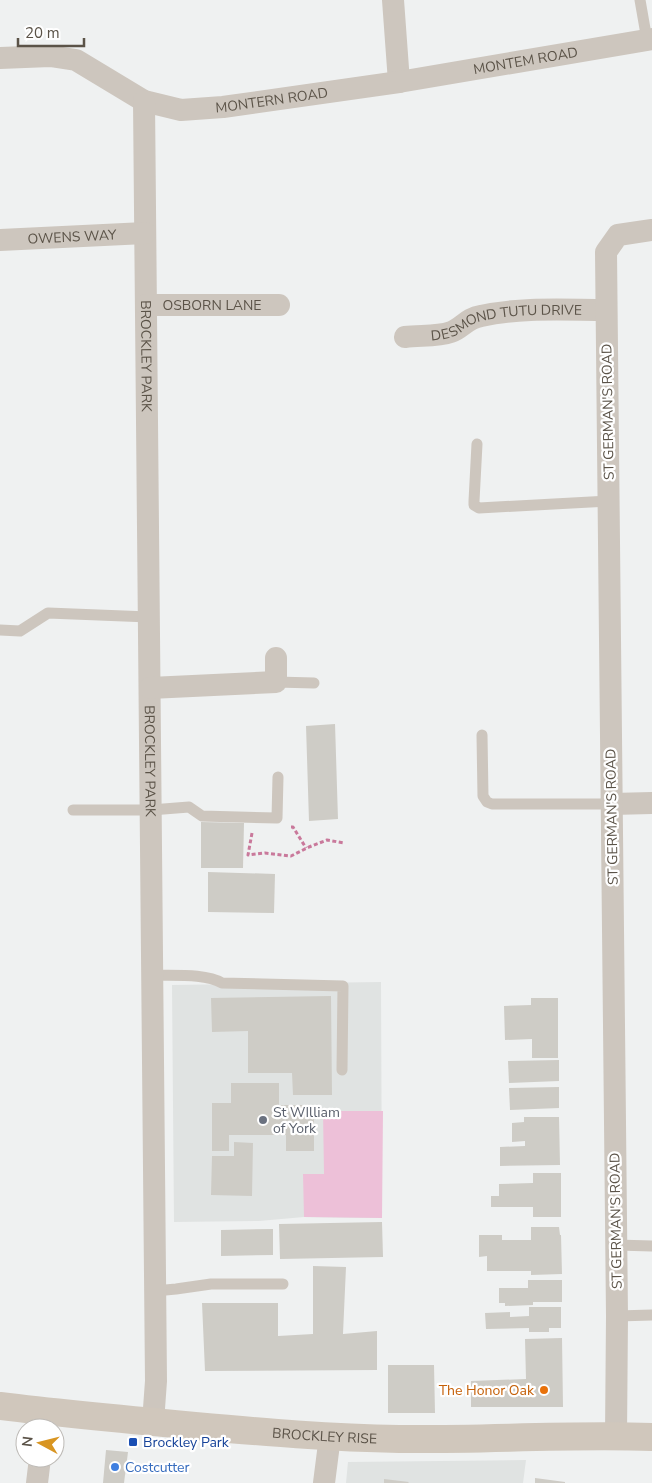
<svg xmlns="http://www.w3.org/2000/svg" width="652" height="1483" viewBox="0 0 652 1483" font-family="'Nunito Sans',sans-serif">
<style>
.education{fill:#e0e3e2}
.park{fill:#edc0d8}
.building{fill:#ceccc6}
.lines{fill:none;stroke-linecap:round;stroke-linejoin:round}
.path{stroke:#c9799b;stroke-width:3;stroke-dasharray:4 2.5;stroke-linecap:butt}
.service{stroke:#cdc6be;stroke-width:11}
.minor{stroke:#cdc6be;stroke-width:22}
.secondary{stroke:#d0c7bc;stroke-width:28}
.worship-dot{fill:#6b7280;stroke:#fff;stroke-width:2}
.food-dot{fill:#e8710a;stroke:#fff;stroke-width:2}
.transit-dot{fill:#1a4fb4;stroke:#fff;stroke-width:2}
.shop-dot{fill:#3f7fe0;stroke:#fff;stroke-width:2}
.labels{text-anchor:middle;dominant-baseline:central;stroke-width:4.5;stroke-linejoin:round;paint-order:stroke}
.street-label{font-size:14px;fill:#5b5348;stroke:#fff}
.worship-label{font-size:14px;fill:#5b616d;stroke:#fff;text-anchor:start}
.food-label{font-size:14px;fill:#c56008;stroke:#fff;text-anchor:end}
.transit-label{font-size:14px;fill:#164399;stroke:#fff;text-anchor:start}
.shop-label{font-size:14px;fill:#366cbe;stroke:#fff;text-anchor:start}
</style>
<rect width="100%" height="100%" fill="#eff1f1"/>
<g class="education">
<path d="M 381,982 L 382,1218 L 304,1217 L 259,1221 L 174,1222 L 172,985 Z"/>
<path d="M 526,1460 L 523,1483 L 346,1483 L 348,1462 Z"/>
</g>
<path class="park" d="M 323,1111 L 383,1111 L 382,1218 L 304,1217 L 303,1174 L 324,1174 Z"/>
<g class="building">
<path d="M 335,724 L 338,819 L 309,821 L 306,726 Z"/>
<path d="M 201,822 L 244,823 L 243,868 L 201,868 Z"/>
<path d="M 208,872 L 275,874 L 274,913 L 208,912 Z"/>
<path d="M 331,996 L 332,1095 L 293,1095 L 292,1073 L 248,1073 L 248,1031 L 212,1032 L 211,998 Z"/>
<path d="M 531,998 L 558,998 L 558,1058 L 532,1058 L 532,1039 L 505,1040 L 504,1006 L 531,1005 Z"/>
<path d="M 559,1060 L 559,1081 L 509,1083 L 508,1061 Z"/>
<path d="M 231,1083 L 279,1083 L 279,1105 L 314,1105 L 314,1151 L 286,1151 L 286,1135 L 229,1135 L 229,1151 L 212,1151 L 212,1103 L 231,1103 Z"/>
<path d="M 559,1087 L 559,1108 L 510,1110 L 509,1088 Z"/>
<path d="M 524,1117 L 559,1117 L 560,1165 L 500,1166 L 500,1147 L 525,1146 L 525,1141 L 512,1142 L 512,1123 L 524,1122 Z"/>
<path d="M 234,1142 L 253,1143 L 252,1196 L 211,1195 L 212,1156 L 234,1156 Z"/>
<path d="M 533,1173 L 561,1173 L 561,1217 L 533,1217 L 533,1207 L 491,1207 L 491,1196 L 499,1196 L 499,1184 L 533,1183 Z"/>
<path d="M 382,1222 L 383,1257 L 280,1259 L 279,1224 Z"/>
<path d="M 531,1227 L 559,1227 L 560,1235 L 561,1235 L 562,1274 L 531,1275 L 531,1271 L 487,1271 L 487,1256 L 479,1257 L 479,1235 L 502,1235 L 502,1240 L 531,1240 Z"/>
<path d="M 273,1229 L 273,1255 L 221,1256 L 221,1230 Z"/>
<path d="M 313,1266 L 346,1267 L 343,1334 L 377,1331 L 377,1370 L 205,1371 L 202,1303 L 278,1303 L 278,1336 L 313,1334 Z"/>
<path d="M 528,1280 L 562,1280 L 562,1302 L 533,1302 L 533,1305 L 505,1306 L 505,1303 L 499,1303 L 499,1288 L 528,1288 Z"/>
<path d="M 529,1307 L 561,1307 L 561,1328 L 549,1328 L 549,1332 L 529,1332 L 529,1328 L 486,1329 L 485,1313 L 510,1312 L 510,1317 L 529,1316 Z"/>
<path d="M 562,1338 L 563,1407 L 471,1407 L 471,1381 L 526,1379 L 525,1339 Z"/>
<path d="M 388,1365 L 434,1365 L 435,1413 L 388,1413 Z"/>
<path d="M 106,1450 L 128,1452 L 124,1483 L 103,1483 Z"/>
<path d="M 535,1478 L 565,1482 L 565,1483 L 535,1483 Z"/>
<path d="M 384,1479 L 409,1482 L 408,1483 L 384,1483 Z"/>
</g>
<g class="lines">
<g class="path">
<path d="M 291,827 L 293,827 L 306,848"/>
<path d="M 252,833 L 248,855 L 265,853 L 291,856 L 309,847 L 327,840 L 344,843"/>
</g>
<g class="service">
<path d="M 640,0 L 647,40"/>
<path d="M 477,444 L 474,501 L 474,505 L 479,508 L 609,501"/>
<path d="M 0,630 L 20,631 L 48,613 L 149,617"/>
<path d="M 276,682 L 314,683"/>
<path d="M 482,735 L 483,796 L 487,802 L 492,804 L 612,804"/>
<path d="M 73,810 L 151,810 L 189,807 L 202,816 L 277,818 L 278,777"/>
<path d="M 152,975 C 172,976 205,973 222,983 L 343,986 L 342,1070"/>
<path d="M 616,1245 L 652,1246"/>
<path d="M 155,1291 L 176,1289 L 211,1284 L 283,1284"/>
<path d="M 617,1316 L 652,1315"/>
</g>
<g class="minor">
<path d="M 393,0 L 399,82"/>
<path id="s1" d="M 0,58 L 50,56 L 76,60 L 144,101 L 181,110 L 223,107 L 399,82 L 652,39"/>
<path id="s2" d="M 144,101 L 156,1381 L 153,1422"/>
<path id="s3" d="M 0,240 L 145,233"/>
<path id="s4" d="M 146,305 L 279,305"/>
<path id="s5" d="M 405,337 C 420,335 437,337 451,332 C 462,328 467,318 481,316 C 522,307 564,310 606,310"/>
<path d="M 150,688 L 276,682 L 276,658"/>
<path d="M 612,804 L 652,803"/>
<path d="M 616,1436 L 617,1316 L 606,252 L 618,235 L 652,230"/>
<path d="M 37,1483 L 40,1458"/>
<path d="M 324,1483 L 330,1436"/>
</g>
<path class="secondary" id="s6" d="M 0,1406 C 65,1414 130,1420 195,1426 C 263,1432 331,1438 399,1439 C 483,1440 568,1434 652,1437"/>
</g>
<circle class="worship-dot" cx="263" cy="1120" r="5"/>
<circle class="food-dot" cx="544" cy="1390" r="5"/>
<rect class="transit-dot" x="128" y="1437" width="10" height="10" rx="2.5"/>
<circle class="shop-dot" cx="115" cy="1467" r="5"/>
<g class="labels">
<g class="street-label">
<text stroke="none"><textPath href="#s1" startOffset="542">MONTEM ROAD</textPath></text>
<text stroke="none"><textPath href="#s1" startOffset="285">MONTERN ROAD</textPath></text>
<text stroke="none"><textPath href="#s3" startOffset="72">OWENS WAY</textPath></text>
<text stroke="none"><textPath href="#s4" startOffset="66">OSBORN LANE</textPath></text>
<text stroke="none"><textPath href="#s5" startOffset="104">DESMOND TUTU DRIVE</textPath></text>
<text stroke="none"><textPath href="#s2" startOffset="255">BROCKLEY PARK</textPath></text>
<text transform="translate(608 412) rotate(-91)">ST GERMAN'S ROAD</text>
<text stroke="none"><textPath href="#s2" startOffset="660">BROCKLEY PARK</textPath></text>
<text transform="translate(612 817) rotate(-91)">ST GERMAN'S ROAD</text>
<text transform="translate(616 1221) rotate(-91)">ST GERMAN'S ROAD</text>
<text stroke="none"><textPath href="#s6" startOffset="326">BROCKLEY RISE</textPath></text>
</g>
<g class="worship-label">
<text x="273" y="1112">St WIlliam<tspan x="273" dy="16">of York</tspan></text>
</g>
<g class="food-label">
<text x="534" y="1390">The Honor Oak</text>
</g>
<g class="transit-label">
<text x="143" y="1442">Brockley Park</text>
</g>
<g class="shop-label">
<text x="125" y="1467">Costcutter</text>
</g>
</g>
<g transform="translate(40 1443) rotate(277)"><circle r="24" fill="#ffffff" stroke="#bdbab6"/>
<path d="M0-4L9 19L0 12L-9 19Z" fill="#d89522"/>
<text y="-8" font-size="14" font-weight="bold" text-anchor="middle" fill="#5b5348">N</text>
</g>
<path d="M18 38v8h66v-8" fill="none" stroke="#5b5348" stroke-width="2.5"/>
<text x="25" y="38" font-size="15" fill="#5b5348" stroke="#ffffff" stroke-width="4" paint-order="stroke">20 m</text>
</svg>
